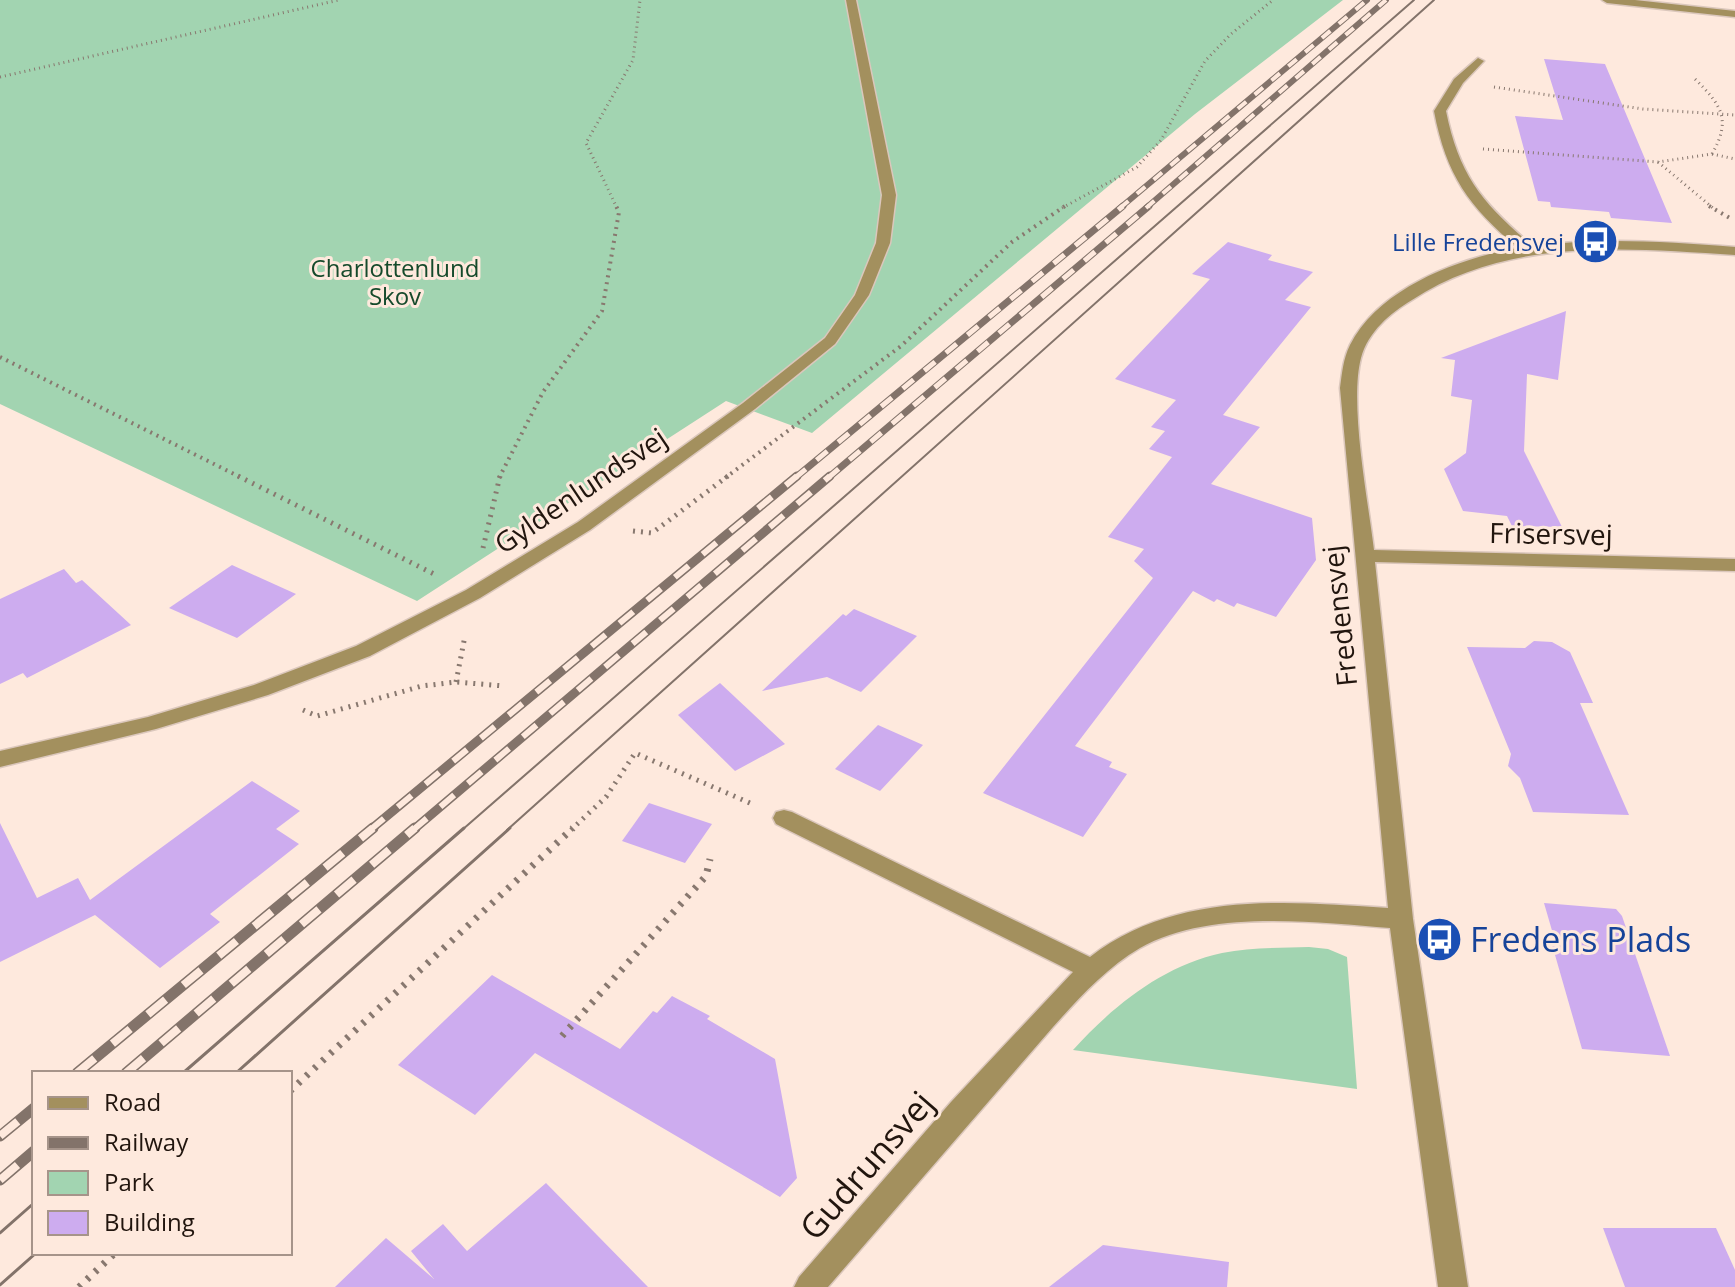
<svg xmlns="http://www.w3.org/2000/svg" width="1735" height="1287" viewBox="0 0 1735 1287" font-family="'Open Sans',sans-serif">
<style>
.green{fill:#a2d4b1}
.building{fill:#cdacef}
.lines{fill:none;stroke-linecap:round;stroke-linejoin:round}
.minor-casing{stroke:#dbc7bc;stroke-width:3}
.path-far3{stroke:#88786f;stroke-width:3;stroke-dasharray:1 4;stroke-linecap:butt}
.path-far2{stroke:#88786f;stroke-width:4;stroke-dasharray:2 5;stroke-linecap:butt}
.path-far1{stroke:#88786f;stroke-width:5;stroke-dasharray:2 6;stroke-linecap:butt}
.path{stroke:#88786f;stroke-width:7;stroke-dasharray:3 8;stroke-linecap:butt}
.minor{fill:#a3905e;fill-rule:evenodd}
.tram-far1{stroke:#83736a;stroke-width:2}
.tram{stroke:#83736a;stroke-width:3}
.rail-far3-casing{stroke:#83736a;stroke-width:6}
.rail-far2-casing{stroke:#83736a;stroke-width:7}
.rail-far1-casing{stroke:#83736a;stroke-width:9}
.rail-casing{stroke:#83736a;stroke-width:11}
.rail-far3{stroke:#fee9dd;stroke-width:4;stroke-dasharray:11;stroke-linecap:butt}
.rail-far2{stroke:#fee9dd;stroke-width:5;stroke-dasharray:14;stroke-linecap:butt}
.rail-far1{stroke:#fee9dd;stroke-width:6;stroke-dasharray:18;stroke-linecap:butt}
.rail{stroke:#fee9dd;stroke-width:8;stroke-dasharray:23;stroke-linecap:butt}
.labels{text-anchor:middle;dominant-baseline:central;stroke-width:6;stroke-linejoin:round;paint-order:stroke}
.far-transit-label{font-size:24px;fill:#164399;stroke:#fee9dd;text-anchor:end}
.far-park-label{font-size:24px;fill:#154a2b;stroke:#fee9dd}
.street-label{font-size:28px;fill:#21150e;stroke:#fee9dd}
.near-transit-label{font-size:34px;fill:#164399;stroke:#fee9dd;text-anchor:start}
.near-street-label{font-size:34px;fill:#21150e;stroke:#fee9dd}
</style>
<rect width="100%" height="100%" fill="#fee9dd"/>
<g class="green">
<path d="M 0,0 L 1343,0 L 1195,114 L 812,433 L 726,401 L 417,601 L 0,404 Z"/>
<path d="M 1309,947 L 1328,949 L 1347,957 L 1357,1089 L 1073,1050 C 1113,1006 1162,966 1222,953 C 1250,947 1281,948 1309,947 Z"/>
</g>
<g class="building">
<path d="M 1544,59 L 1605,64 L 1672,223 L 1611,218 L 1609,212 L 1551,207 L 1550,202 L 1538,201 L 1515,116 L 1563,120 Z"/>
<path d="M 1228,242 L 1272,255 L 1268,260 L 1313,272 L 1285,300 L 1311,307 L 1223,415 L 1260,427 L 1211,484 L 1312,518 L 1316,560 L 1276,617 L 1237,603 L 1234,607 L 1217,599 L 1214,602 L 1193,591 L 1075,746 L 1112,762 L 1109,767 L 1127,774 L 1083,837 L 983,793 L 1153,578 L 1134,561 L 1144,549 L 1108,537 L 1172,457 L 1149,449 L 1165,431 L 1151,427 L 1176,400 L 1115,379 L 1210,279 L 1192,274 Z"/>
<path d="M 1566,311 L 1558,380 L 1527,374 L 1524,451 L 1562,527 L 1512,526 L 1507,516 L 1463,511 L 1444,469 L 1466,453 L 1472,400 L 1451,396 L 1455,360 L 1441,358 Z"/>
<path d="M 232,565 L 296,594 L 237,638 L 169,608 Z"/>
<path d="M 64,569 L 76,583 L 82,580 L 131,625 L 27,678 L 23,673 L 0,684 L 0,599 Z"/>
<path d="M 854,609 L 917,636 L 861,692 L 827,677 L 762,691 L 843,614 L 846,616 Z"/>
<path d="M 1534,641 L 1552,642 L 1570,652 L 1593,703 L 1580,703 L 1629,815 L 1533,812 L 1520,778 L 1508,766 L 1511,754 L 1467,647 L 1525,648 Z"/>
<path d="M 720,683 L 785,744 L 735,771 L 678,715 Z"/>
<path d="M 878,725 L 923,745 L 880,791 L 835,769 Z"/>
<path d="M 252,781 L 300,811 L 276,829 L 299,844 L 210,914 L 220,922 L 160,968 L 95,915 L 0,962 L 0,823 L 37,898 L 78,878 L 90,900 Z"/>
<path d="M 649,803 L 712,824 L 685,863 L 622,841 Z"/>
<path d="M 1544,903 L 1616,909 L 1622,916 L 1670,1056 L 1582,1049 L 1549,934 L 1553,934 Z"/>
<path d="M 492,975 L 620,1049 L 653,1011 L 657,1013 L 672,996 L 710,1016 L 707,1019 L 775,1059 L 797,1178 L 780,1197 L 535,1053 L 475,1115 L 398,1065 Z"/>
<path d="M 546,1183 L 648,1287 L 335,1287 L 386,1238 L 434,1279 L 411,1251 L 443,1224 L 467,1251 Z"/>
<path d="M 1603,1228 L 1716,1228 L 1735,1270 L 1735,1287 L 1625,1287 Z"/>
<path d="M 1103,1245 L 1229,1262 L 1227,1287 L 1049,1287 Z"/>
</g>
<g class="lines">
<defs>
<g id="minor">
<path d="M 846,0 L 856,0 L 896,195 L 890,243 L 869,295 L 835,344 L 755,409 L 590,530 L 480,598 L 370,656 L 268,695 L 156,729 L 0,767 L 0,751 L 148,717 L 254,685 L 356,646 L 466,590 L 578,522 L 743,403 L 825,338 L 855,295 L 876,243 L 882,195 Z"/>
<path d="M 1602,0 L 1635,0 L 1735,11 L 1735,17 L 1607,3 Z"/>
<path d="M 1478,58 L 1484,61 L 1463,83 L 1446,111 C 1459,176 1483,204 1533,246 C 1600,237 1668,242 1735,247 L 1735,255 C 1625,248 1508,237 1412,300 C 1390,313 1368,332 1361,358 C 1349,404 1368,500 1374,550 L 1735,559 L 1735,571 L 1375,562 L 1413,919 L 1468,1287 L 1438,1287 L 1390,928 C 1314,922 1209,909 1140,948 C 1106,968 1079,998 1053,1027 L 828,1287 L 794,1287 L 799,1277 L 951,1102 L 1073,972 L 776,824 L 773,818 L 776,812 L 784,810 L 792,812 L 1090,957 C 1175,891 1286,901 1388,908 L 1340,388 C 1342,374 1343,359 1350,345 C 1379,288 1459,258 1518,248 C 1469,207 1446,175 1434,111 L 1454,79 Z"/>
</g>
</defs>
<use href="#minor" class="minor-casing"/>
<g class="path-far3">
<path d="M 0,77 L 339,0"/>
<path d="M 1494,87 L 1643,109 L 1735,115"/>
<path d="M 1483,149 L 1658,162 L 1712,154 C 1732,119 1721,105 1695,79"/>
<path d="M 1712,154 L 1735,159"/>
<path d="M 1658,162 L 1713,208"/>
<path d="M 617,208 L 586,143 L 633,60 L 640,0"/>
<path d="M 1062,208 L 1137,167 L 1161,140 L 1205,61 L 1231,34 L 1273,0"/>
</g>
<g class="path-far2">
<path d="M 1709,206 L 1730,218"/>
<path d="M 0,357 L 242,478"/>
<path d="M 499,478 L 543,392 L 602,311 L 619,212 L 616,206"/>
<path d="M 725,478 L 901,346 L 1012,242 L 1065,206"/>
</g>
<g class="path-far1">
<path d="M 238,476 L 436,575"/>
<path d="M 633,531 L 652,533 L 728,476"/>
<path d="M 483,548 L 500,476"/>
<path d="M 456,682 L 465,636"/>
<path d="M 303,710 L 317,716 L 422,686 L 456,682 L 504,686"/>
<path d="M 571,830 L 606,797 L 635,753 L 750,803"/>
</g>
<g class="path">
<path d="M 562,1036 L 706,876 L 710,859"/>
<path d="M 290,1091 L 573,828"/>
<path d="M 79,1287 L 115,1253"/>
</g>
<use href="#minor" class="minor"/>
<g class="tram-far1">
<path d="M 462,830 L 1414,0"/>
<path d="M 507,830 L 1434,0"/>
</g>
<g class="tram">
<path d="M 183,1073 L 464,828"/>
<path d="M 236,1073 L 510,828"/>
<path d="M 0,1233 L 34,1203"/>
<path d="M 0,1285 L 36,1253"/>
</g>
<defs>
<g id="rail-far3">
<path d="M 1120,208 L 1367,0"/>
<path d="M 1146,208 L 1386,0"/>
</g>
<g id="rail-far2">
<path d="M 795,478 L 1123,206"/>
<path d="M 828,478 L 1149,206"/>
</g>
<g id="rail-far1">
<path d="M 370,830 L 797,476"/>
<path d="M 413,830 L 830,476"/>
</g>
<g id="rail">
<path d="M 77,1073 L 373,828"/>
<path d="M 126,1073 L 415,828"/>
<path d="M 0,1136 L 34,1108"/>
<path d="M 0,1180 L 34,1151"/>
</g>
</defs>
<use href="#rail-far3" class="rail-far3-casing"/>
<use href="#rail-far2" class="rail-far2-casing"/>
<use href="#rail-far1" class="rail-far1-casing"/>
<use href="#rail" class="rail-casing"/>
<use href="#rail-far3" class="rail-far3"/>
<use href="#rail-far2" class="rail-far2"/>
<use href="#rail-far1" class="rail-far1"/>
<use href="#rail" class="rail"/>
</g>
<defs>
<symbol id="bus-disc" viewBox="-11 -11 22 22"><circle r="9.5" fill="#1a4fb4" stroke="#fee9dd"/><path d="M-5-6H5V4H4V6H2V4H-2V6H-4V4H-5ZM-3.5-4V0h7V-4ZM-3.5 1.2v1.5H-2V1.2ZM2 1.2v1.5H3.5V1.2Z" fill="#fff"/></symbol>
</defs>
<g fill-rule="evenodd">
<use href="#bus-disc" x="1570" y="216" width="51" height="51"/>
<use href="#bus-disc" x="1414" y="914" width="51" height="51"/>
</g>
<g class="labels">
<g class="far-transit-label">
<text x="1564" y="241">Lille Fredensvej</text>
</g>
<g class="far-park-label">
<text x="395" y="267">Charlottenlund<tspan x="395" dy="28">Skov</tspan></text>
</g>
<g class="street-label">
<text transform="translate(580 490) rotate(-34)">Gyldenlundsvej</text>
<text transform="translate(1551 533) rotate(1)">Frisersvej</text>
<text transform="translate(1339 616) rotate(-96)">Fredensvej</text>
</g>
<g class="near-transit-label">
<text x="1470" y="939">Fredens Plads</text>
</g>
<g class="near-street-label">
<text transform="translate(866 1165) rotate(-49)">Gudrunsvej</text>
</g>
</g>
<rect x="32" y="1071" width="260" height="184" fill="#fee9dd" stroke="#a6948a" stroke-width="2"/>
<rect x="48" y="1097" width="40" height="12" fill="#a3905e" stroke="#a6948a" stroke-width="2"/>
<text x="104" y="1111" font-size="24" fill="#21150e">Road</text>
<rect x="48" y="1137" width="40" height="12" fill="#83736a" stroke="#a6948a" stroke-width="2"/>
<text x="104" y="1151" font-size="24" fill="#21150e">Railway</text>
<rect x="48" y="1171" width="40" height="24" fill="#a2d4b1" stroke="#a6948a" stroke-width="2"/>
<text x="104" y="1191" font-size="24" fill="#21150e">Park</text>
<rect x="48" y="1211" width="40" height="24" fill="#cdacef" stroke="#a6948a" stroke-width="2"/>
<text x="104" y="1231" font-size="24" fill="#21150e">Building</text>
</svg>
